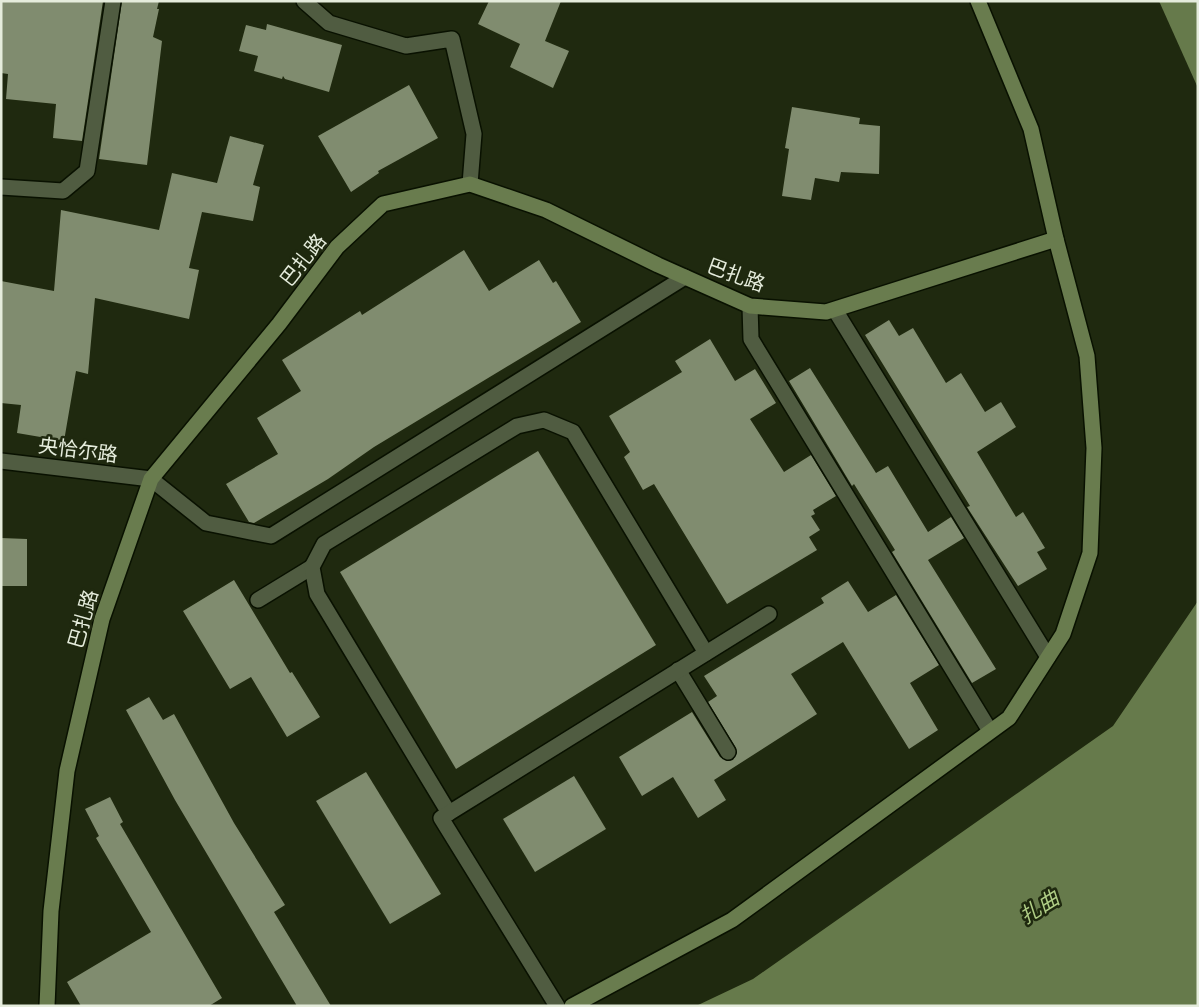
<svg xmlns="http://www.w3.org/2000/svg" width="1199" height="1007" viewBox="0 0 1199 1007" font-family="'Zilla Slab','Noto Sans SC',serif">
<style>
.water{fill:#667a4b}
.building{fill:#808c6f}
.lines{fill:none;stroke-linecap:round;stroke-linejoin:round}
.lane-casing{stroke:#091100;stroke-width:18}
.secondary-casing{stroke:#091100;stroke-width:18}
.lane{stroke:#505c41;stroke-width:15}
.secondary{stroke:#697c4e;stroke-width:15}
.labels{text-anchor:middle;dominant-baseline:central;stroke-width:5;stroke-linejoin:round;paint-order:stroke}
.street-label{font-size:20px;fill:#e5ecdc;stroke:#1f290f}
.water-label{font-size:21px;font-style:italic;fill:#b0ce86;stroke:#1f290f}
</style>
<rect width="100%" height="100%" fill="#1f290f"/>
<g class="water">
<path d="M 1159,1 L 1198,1 L 1198,88 Z"/>
<path d="M 1198,601 L 1198,1006 L 696,1006 L 753,979 L 1113,726 Z"/>
</g>
<g class="building">
<path d="M 1,1 L 103,1 L 82,141 L 53,138 L 56,104 L 6,99 L 8,74 L 1,73 Z"/>
<path d="M 122,1 L 159,1 L 157,9 L 159,9 L 153,37 L 162,41 L 147,165 L 99,159 Z"/>
<path d="M 489,1 L 561,1 L 545,41 L 569,51 L 553,88 L 510,67 L 520,44 L 478,24 Z"/>
<path d="M 267,24 L 342,45 L 329,92 L 285,79 L 283,76 L 282,79 L 254,71 L 258,56 L 239,51 L 246,25 L 266,30 Z"/>
<path d="M 409,85 L 438,138 L 378,171 L 379,173 L 351,192 L 318,136 Z"/>
<path d="M 792,107 L 860,118 L 859,124 L 880,126 L 879,174 L 841,172 L 839,182 L 815,178 L 811,200 L 782,196 L 789,149 L 785,148 Z"/>
<path d="M 230,136 L 264,145 L 253,185 L 260,187 L 253,221 L 202,212 L 189,268 L 199,270 L 189,319 L 95,298 L 88,374 L 76,371 L 64,441 L 17,433 L 21,405 L 1,403 L 1,281 L 54,291 L 61,210 L 159,230 L 172,173 L 217,183 Z"/>
<path d="M 464,250 L 489,291 L 539,260 L 553,283 L 556,281 L 581,322 L 374,447 L 328,479 L 254,523 L 249,522 L 226,484 L 278,454 L 257,418 L 301,391 L 282,360 L 360,311 L 362,315 Z"/>
<path d="M 889,320 L 899,336 L 913,328 L 946,383 L 961,373 L 985,412 L 1001,402 L 1016,427 L 977,452 L 1016,517 L 1023,512 L 1045,548 L 1037,552 L 1047,569 L 1018,586 L 967,507 L 970,506 L 865,335 Z"/>
<path d="M 710,339 L 735,381 L 755,369 L 776,403 L 750,419 L 784,472 L 811,455 L 836,496 L 813,510 L 815,514 L 811,516 L 820,530 L 809,537 L 817,550 L 727,604 L 654,484 L 643,490 L 624,457 L 630,452 L 609,416 L 682,372 L 675,361 Z"/>
<path d="M 810,368 L 876,473 L 888,466 L 928,532 L 951,517 L 964,538 L 928,560 L 996,669 L 972,683 L 892,552 L 895,550 L 854,484 L 852,486 L 789,381 Z"/>
<path d="M 538,451 L 656,645 L 456,769 L 340,572 Z"/>
<path d="M 1,538 L 27,539 L 27,586 L 1,586 Z"/>
<path d="M 234,580 L 290,673 L 292,672 L 320,717 L 287,737 L 251,677 L 230,689 L 183,611 Z"/>
<path d="M 848,581 L 868,612 L 896,595 L 939,665 L 910,683 L 938,730 L 909,749 L 843,642 L 791,674 L 817,714 L 714,780 L 726,800 L 698,818 L 673,777 L 642,796 L 619,757 L 692,712 L 720,757 L 728,761 L 733,760 L 737,752 L 736,748 L 708,702 L 717,696 L 704,676 L 824,603 L 821,598 Z"/>
<path d="M 149,697 L 163,720 L 174,714 L 234,823 L 285,905 L 274,912 L 331,1006 L 297,1006 L 175,800 L 126,710 Z"/>
<path d="M 366,772 L 441,894 L 390,924 L 316,801 Z"/>
<path d="M 574,776 L 606,829 L 535,872 L 503,819 Z"/>
<path d="M 110,797 L 123,822 L 120,824 L 222,998 L 209,1006 L 81,1006 L 67,982 L 151,932 L 96,838 L 99,836 L 85,809 Z"/>
</g>
<g class="lines">
<defs>
<g id="lane">
<path d="M 304,1 L 329,23 L 406,46 L 452,39 L 474,134 L 470,184"/>
<path d="M 1,187 L 63,191 L 87,171 L 113,1"/>
<path d="M 750,306 L 751,339 L 987,726"/>
<path d="M 835,310 L 1048,657"/>
<path d="M 1,461 L 151,479 L 206,523 L 271,536 L 685,277"/>
<path d="M 258,600 L 312,567"/>
<path d="M 678,670 L 728,752"/>
<path d="M 449,813 L 317,594 L 312,567 L 324,544 L 517,426 L 544,420 L 573,432 L 706,653"/>
<path d="M 557,1006 L 441,818 L 769,614"/>
</g>
<g id="secondary">
<path d="M 47,1006 L 51,911 L 67,771 L 102,619 L 151,479 L 279,324 L 337,247 L 383,204 L 470,184 L 546,210 L 658,265 L 750,306 L 826,312 L 1056,239"/>
<path d="M 572,1006 L 732,920 L 1009,718 L 1063,634 L 1090,553 L 1094,448 L 1087,356 L 1056,239 L 1031,129 L 978,1"/>
</g>
</defs>
<use href="#lane" class="lane-casing"/>
<use href="#secondary" class="secondary-casing"/>
<use href="#lane" class="lane"/>
<use href="#secondary" class="secondary"/>
</g>
<g class="labels">
<g class="street-label">
<text transform="translate(303 260) rotate(-52)">巴扎路</text>
<text transform="translate(736 275) rotate(20)">巴扎路</text>
<text transform="translate(78 450) rotate(7)">央恰尔路</text>
<text transform="translate(83 619) rotate(-74)">巴扎路</text>
</g>
<g class="water-label">
<text transform="translate(1039 907) rotate(-32)">扎曲</text>
</g>
</g>
<rect width="1199" height="1007" fill="none" stroke="#e5ecdc" stroke-width="5"/>
</svg>
